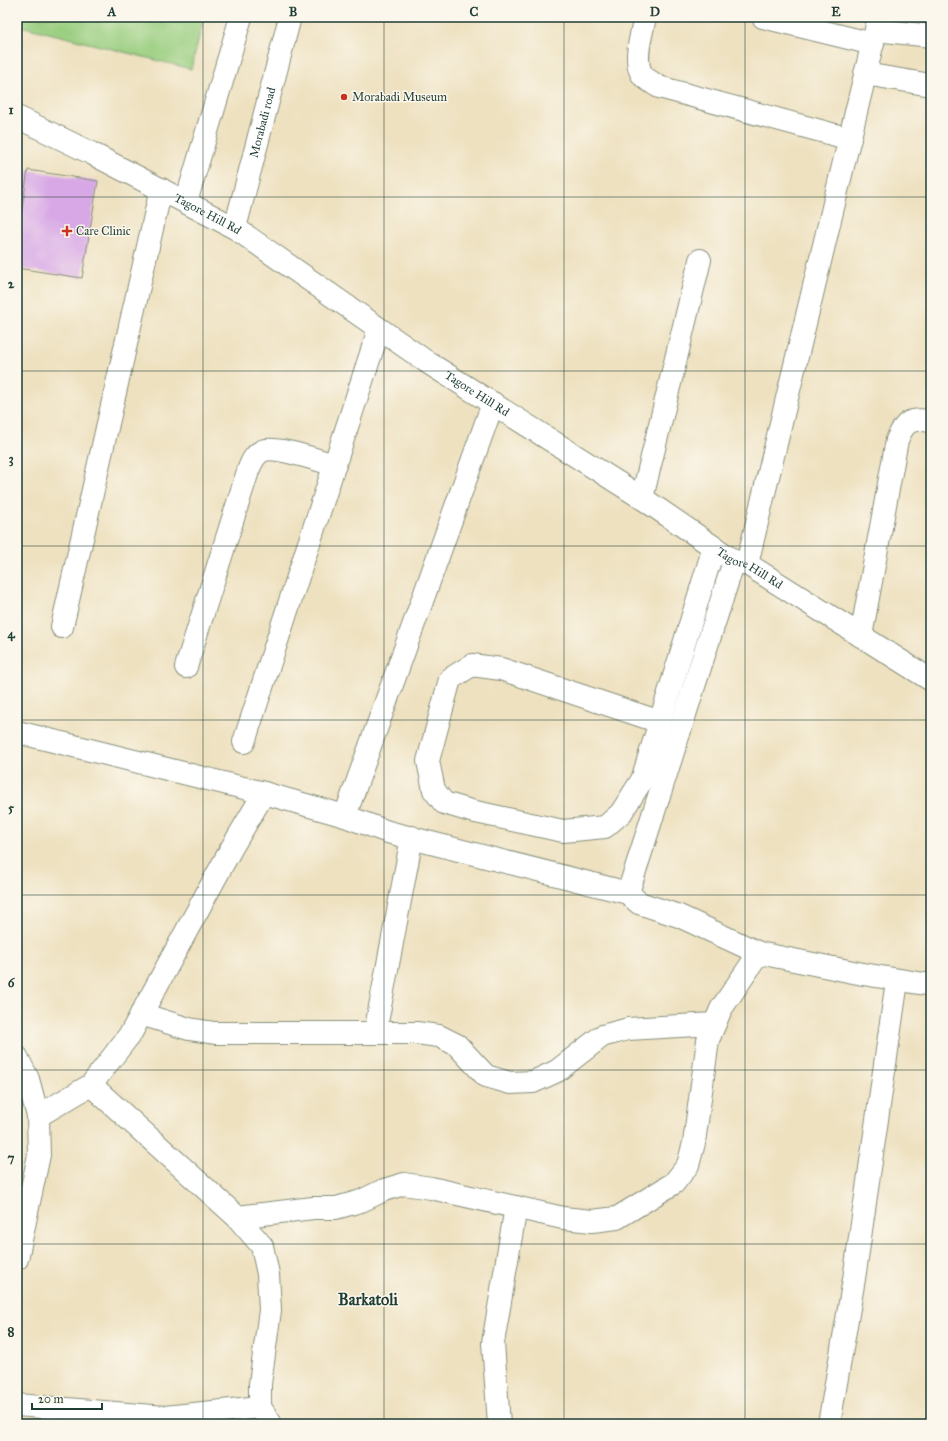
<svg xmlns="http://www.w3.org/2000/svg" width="948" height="1441" viewBox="0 0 948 1441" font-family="'IM FELL Great Primer',serif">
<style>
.green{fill:#99ce7f;stroke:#5c865a}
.building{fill:#d8a8e6}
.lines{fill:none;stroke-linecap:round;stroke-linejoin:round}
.minor-casing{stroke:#868f7a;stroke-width:24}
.secondary-casing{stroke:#868f7a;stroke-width:24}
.minor{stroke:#fff;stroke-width:22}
.secondary{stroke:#fff;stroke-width:22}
.grid{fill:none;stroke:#1f3d34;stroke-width:1;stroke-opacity:0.55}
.poi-dot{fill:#c8321e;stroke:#fbf7ec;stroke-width:1.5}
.labels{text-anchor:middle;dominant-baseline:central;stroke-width:3;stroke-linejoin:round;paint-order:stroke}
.poi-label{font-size:12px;fill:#1f3d34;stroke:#fbf7ec;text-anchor:start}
.street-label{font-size:12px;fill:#1f3d34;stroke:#fbf7ec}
.district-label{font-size:16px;font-weight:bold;fill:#1f3d34;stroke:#fbf7ec}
.neatline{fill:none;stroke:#1f3d34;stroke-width:1.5}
.grid-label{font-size:13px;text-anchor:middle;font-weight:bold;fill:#1f3d34}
</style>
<rect width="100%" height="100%" fill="#fbf7ec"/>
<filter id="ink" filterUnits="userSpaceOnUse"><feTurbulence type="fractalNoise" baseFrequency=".025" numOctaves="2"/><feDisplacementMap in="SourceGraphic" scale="8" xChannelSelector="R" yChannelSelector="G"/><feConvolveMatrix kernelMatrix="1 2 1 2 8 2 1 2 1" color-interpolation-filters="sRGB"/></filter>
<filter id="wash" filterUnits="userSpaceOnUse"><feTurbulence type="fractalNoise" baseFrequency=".012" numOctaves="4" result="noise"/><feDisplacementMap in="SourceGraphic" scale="16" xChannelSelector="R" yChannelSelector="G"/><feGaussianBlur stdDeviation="0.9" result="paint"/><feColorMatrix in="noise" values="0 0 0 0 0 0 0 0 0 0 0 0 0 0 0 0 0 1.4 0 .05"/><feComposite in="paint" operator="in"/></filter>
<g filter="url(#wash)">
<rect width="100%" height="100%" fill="#eee1c0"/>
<path class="green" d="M 17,17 L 204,17 L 191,69 L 17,25 Z"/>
<g id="blocks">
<path class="building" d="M 28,170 L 98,181 L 82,278 L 17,268 L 17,240 Z"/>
</g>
</g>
<g filter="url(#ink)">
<use href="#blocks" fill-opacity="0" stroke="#868f7a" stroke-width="1"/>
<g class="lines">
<defs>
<g id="minor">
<path d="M 645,17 C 642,33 632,62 643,76 C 647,80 655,84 659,87 L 850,139"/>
<path d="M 763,17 L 873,44"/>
<path d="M 876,30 L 931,36"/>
<path d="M 865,74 L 931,85"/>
<path d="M 186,202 L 241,17"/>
<path id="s1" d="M 235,228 L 290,17"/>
<path d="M 642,498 L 700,260"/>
<path d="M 747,564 L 879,17"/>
<path d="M 62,627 L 161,189"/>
<path d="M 861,636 L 897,440 C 905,421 910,418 931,421"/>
<path d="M 186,667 L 248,471 C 251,463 254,455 262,451 C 274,445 320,461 335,465"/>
<path d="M 660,722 L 501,669 L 472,665 L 450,679 L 428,761 L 434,790 L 444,803 L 471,811 L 563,831 L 605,827 L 621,813 L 642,780 L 714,547"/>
<path d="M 17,732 L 264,793"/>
<path d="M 244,742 L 379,329"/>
<path d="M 345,816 L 493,403"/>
<path d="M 759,953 L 863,974 L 931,985"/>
<path d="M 141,1014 L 189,1029 L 215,1033 L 416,1033 L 439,1036 L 457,1045 L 486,1076 L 510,1083 L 533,1082 L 557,1071 L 602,1036 L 628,1029 L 714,1024"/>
<path d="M 375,1033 L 412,837"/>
<path d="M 17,1057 L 28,1079 L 38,1116 L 39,1155 L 17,1259"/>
<path d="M 91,1085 L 237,1217 L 262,1246 L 268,1274 L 270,1310 L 260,1384 L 260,1407 L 271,1424"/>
<path d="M 38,1116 L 91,1085 L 131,1033 L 231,849 L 264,793 L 345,816 L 388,832 L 628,893 L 734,561"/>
<path d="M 237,1217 L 313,1208 L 336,1208 L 361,1201 L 384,1190 L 404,1184 L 431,1188 L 563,1218 L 592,1221 L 617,1218 L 674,1183 L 688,1165 L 694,1143 L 708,1040 L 721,1009 L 759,953 L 679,916 L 639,903 L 628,893"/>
<path d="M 17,1405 L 165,1417 L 260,1407"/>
<path d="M 499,1424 L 493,1343 L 516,1207"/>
<path d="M 829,1424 L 854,1279 L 897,981"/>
</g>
<g id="secondary">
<path id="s2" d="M 17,117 L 91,153 L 235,228 L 427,362 L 642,498 L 734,561 L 747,564 L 931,680"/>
</g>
</defs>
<use href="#minor" class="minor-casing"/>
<use href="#secondary" class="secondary-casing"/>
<use href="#minor" class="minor"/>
<use href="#secondary" class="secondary"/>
</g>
</g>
<path class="grid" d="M 203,17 L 203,1424M 384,17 L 384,1424M 564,17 L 564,1424M 745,17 L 745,1424M 17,197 L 931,197M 17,371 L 931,371M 17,546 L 931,546M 17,720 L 931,720M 17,895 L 931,895M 17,1070 L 931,1070M 17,1244 L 931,1244"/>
<g class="poi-dot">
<circle cx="344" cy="97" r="4"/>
<path d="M65 225h4v4h4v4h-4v4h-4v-4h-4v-4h4z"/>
</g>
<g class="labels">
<g class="poi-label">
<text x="352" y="97">Morabadi Museum</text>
<text x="76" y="231">Care Clinic</text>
</g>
<g class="street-label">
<text stroke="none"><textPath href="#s1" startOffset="109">Morabadi road</textPath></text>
<text stroke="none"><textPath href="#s2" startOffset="214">Tagore Hill Rd</textPath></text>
<text stroke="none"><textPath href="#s2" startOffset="538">Tagore Hill Rd</textPath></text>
<text stroke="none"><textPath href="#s2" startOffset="862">Tagore Hill Rd</textPath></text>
</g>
<g class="district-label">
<text x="368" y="1299">Barkatoli</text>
</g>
</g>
<rect width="948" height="1441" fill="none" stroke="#fbf7ec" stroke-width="44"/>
<path d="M32 1403v6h70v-6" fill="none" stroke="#1f3d34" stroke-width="2"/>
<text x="38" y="1403" font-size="12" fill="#1f3d34" stroke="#fbf7ec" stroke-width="3" paint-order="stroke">20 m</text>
<rect x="22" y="22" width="904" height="1397" class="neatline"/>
<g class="grid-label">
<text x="112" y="16">A</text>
<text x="293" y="16">B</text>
<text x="474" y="16">C</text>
<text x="655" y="16">D</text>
<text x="836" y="16">E</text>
<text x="11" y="114">1</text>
<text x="11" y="288">2</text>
<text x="11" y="463">3</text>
<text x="11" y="638">4</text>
<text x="11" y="812">5</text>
<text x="11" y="987">6</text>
<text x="11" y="1162">7</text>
<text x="11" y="1336">8</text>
</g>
</svg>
